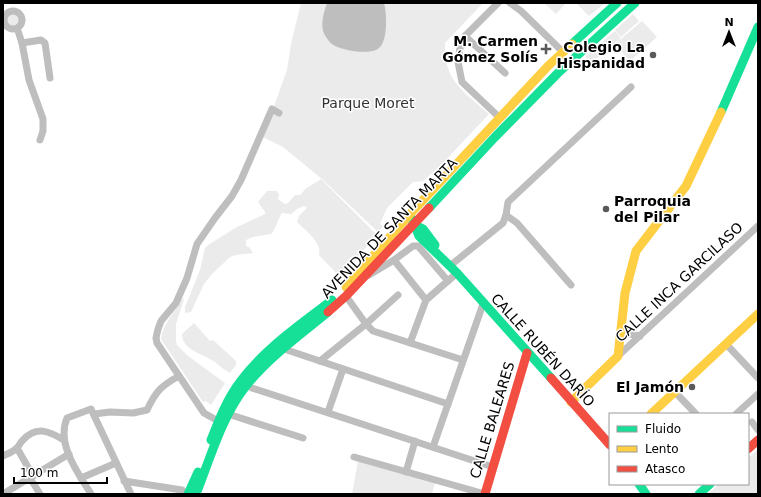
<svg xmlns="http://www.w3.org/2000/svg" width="761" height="497" viewBox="0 0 761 497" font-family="'DejaVu Sans',sans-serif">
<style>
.green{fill:#ebebeb}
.water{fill:#bebebe}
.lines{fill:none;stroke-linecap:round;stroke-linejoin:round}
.street{stroke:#bebebe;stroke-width:7}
.fast{stroke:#16e098;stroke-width:9}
.slow{stroke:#ffcf43;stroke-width:9}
.jam{stroke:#f24e42;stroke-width:9}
.poi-dot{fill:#595959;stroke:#fff;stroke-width:1.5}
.labels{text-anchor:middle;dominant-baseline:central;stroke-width:3;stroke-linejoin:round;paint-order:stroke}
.poi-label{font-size:14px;font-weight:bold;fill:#000;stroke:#fff;text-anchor:end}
.park-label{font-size:14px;fill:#323232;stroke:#fff}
.street-label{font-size:14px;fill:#000;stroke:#fff}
</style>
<rect width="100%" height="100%" fill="#fff"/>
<g class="green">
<path d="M 301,3 L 483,3 L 445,43 C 443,80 464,92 489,114 L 441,165 L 423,181 L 413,182 L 387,208 L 380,224 L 383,226 L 378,232 L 322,179 L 283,147 L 263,137 L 287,70 L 291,44 Z"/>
<path d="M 544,3 L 566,3 L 556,14 Z"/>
<path d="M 576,3 L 605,3 L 589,16 Z"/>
<circle cx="13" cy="20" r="7"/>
<path d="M 633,14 L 639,21 L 621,37 L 615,30 Z"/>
<path d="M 642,21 L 657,37 L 630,61 L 615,44 Z"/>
<path d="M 615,31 L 621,38 L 591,63 L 585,57 Z"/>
<path d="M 321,179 L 376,234 L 344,276 L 340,277 L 319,255 C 322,242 306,231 297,222 L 299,216 L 307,208 L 304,206 L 297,209 L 291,214 L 282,213 C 277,220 277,228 271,234 L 253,237 L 246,240 L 246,246 L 249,247 L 253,253 L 236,255 L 230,257 L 211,275 L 204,284 L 191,312 L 185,313 L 185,307 L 200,270 L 205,248 L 208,245 L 237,227 L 265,214 L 265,212 L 258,202 L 267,191 L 277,191 L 279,195 L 278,199 L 285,204 L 288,203 L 295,195 L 301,195 C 305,186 314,185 321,179 Z"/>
<path d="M 183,298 L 184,299 L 176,324 L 176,341 L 177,345 L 188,356 L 225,383 L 211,405 L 206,401 L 203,402 L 161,339 C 163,323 175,312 183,298 Z"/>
<path d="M 194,323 L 210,341 L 213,340 L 236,361 L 236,365 L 230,373 C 224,370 220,366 215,362 C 203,354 182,350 182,334 Z"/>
<path d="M 758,449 L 758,494 L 708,494 L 719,484 L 748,484 L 748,458 Z"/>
<path d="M 358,461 L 435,483 L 432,494 L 352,494 Z"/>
</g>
<path class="water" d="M 327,3 L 384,3 C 387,13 388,41 379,48 C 370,56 340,50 332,44 C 328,41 324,34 323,31 C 321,21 324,12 327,3 Z"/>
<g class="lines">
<g class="street">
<path d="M 498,3 L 465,36 L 460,48 L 458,62 L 462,82 L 500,118"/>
<path d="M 510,3 L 521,11 L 563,52"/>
<circle cx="13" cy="20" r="9"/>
<path d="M 17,28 L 22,43 L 29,80 L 43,119 L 43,131 L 40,140"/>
<path d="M 465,36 L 505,73"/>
<path d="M 22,43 L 41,40 L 45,43 L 50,78"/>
<path d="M 506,215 L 517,223 L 571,285"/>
<path d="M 394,260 L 426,300"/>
<path d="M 451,265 L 503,223 L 506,215 L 508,202 L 631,87"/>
<path d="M 369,275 L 394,260 L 413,246 L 418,246 L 448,281"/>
<path d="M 346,296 L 366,324 L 373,331 L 463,360"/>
<path d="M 621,328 L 630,334 L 640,336"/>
<path d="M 410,343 L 426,300 L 457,273"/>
<path d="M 726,344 L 758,378"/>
<path d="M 284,349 L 448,404"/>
<path d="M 618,356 L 758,226"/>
<path d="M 320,361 L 366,324 L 398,295"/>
<path d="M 243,383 L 252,388 L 493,467"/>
<path d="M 675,392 L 696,414"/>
<path d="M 328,412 L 343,369"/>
<path d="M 94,414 L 110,412 L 133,413 L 147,410 C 156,391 161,386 179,376"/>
<path d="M 228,414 L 303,438"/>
<path d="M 736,414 L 758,394"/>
<path d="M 218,421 L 204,413 L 157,343 L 156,338 L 158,329 L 161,321 L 176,303 L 187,278 L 197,244 L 215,218 L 232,196 L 241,180 L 272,109 L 279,113"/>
<path d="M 752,422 L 758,430"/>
<path d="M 433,447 L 483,304"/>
<path d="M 17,448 L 33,476"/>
<path d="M 3,456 C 7,454 13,452 17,448 C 19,446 20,443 22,441 C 36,425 49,431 64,440"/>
<path d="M 354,457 L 485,494"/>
<path d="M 406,472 L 415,441"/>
<path d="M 30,478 L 40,494"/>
<path d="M 81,478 L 116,463"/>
<path d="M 124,481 L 182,490"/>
<path d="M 3,494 L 69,454"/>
<path d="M 91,494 C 78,473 56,444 67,418 L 91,409 L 131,494"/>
</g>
<g class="fast">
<path d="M 572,44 L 617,3"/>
<path d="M 721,112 L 758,27"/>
<path d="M 429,208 L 495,137 L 558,73 L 635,3"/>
<path d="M 412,219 L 419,236 L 457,273 L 551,378"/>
<path d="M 413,224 L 423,229 L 435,245"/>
<path d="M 211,440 C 219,420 227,399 240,382 C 264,349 300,325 332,300"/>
<path d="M 639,484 L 646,494"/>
<path d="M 188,494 L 198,472"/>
<path d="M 196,494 C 210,459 222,416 246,386 C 269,357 300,335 328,312"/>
<path d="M 699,494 L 710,484"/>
</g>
<g class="slow">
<path d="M 346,287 L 410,214 L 549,65 L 572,44"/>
<path d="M 571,402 L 618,356 L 625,293 L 636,251 L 686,186 L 721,112"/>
<path d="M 651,414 L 758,314"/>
</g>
<g class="jam">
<path d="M 328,312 L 346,296 L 429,208"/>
<path d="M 551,378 L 610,445"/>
<path d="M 748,449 L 758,440"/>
<path d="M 485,494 L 527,353"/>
</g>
</g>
<g class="poi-dot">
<path d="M544 43h4v4h4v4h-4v4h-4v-4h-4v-4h4z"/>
<circle cx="653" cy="55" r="4"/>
<circle cx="606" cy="209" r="4"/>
<circle cx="692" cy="387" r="4"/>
</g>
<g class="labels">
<g class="poi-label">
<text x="538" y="41">M. Carmen<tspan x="538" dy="16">Gómez Solís</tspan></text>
<text x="645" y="47">Colegio La<tspan x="645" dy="16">Hispanidad</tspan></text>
<text x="614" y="201" text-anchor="start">Parroquia<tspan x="614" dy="16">del Pilar</tspan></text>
<text x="684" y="387">El Jamón</text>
</g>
<g class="park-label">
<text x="368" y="103">Parque Moret</text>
</g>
<g class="street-label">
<text transform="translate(389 228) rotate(-46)">AVENIDA DE SANTA MARTA</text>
<text transform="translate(679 282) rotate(-43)">CALLE INCA GARCILASO</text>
<text transform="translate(543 350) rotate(48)">CALLE RUBÉN DARÍO</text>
<text transform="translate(492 420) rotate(-73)">CALLE BALEARES</text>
</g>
</g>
<rect width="761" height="497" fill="none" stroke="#000000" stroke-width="8"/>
<rect x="609" y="413" width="140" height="72" fill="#ffffff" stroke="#999999"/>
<rect x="617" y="426" width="20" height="6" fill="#16e098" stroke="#999999"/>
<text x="645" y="433" font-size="12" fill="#000000">Fluido</text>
<rect x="617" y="446" width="20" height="6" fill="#ffcf43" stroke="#999999"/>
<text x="645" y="453" font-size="12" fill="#000000">Lento</text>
<rect x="617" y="466" width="20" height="6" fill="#f24e42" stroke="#999999"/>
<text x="645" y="473" font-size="12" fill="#000000">Atasco</text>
<g transform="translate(729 32)" stroke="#ffffff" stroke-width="3" paint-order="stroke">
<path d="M0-3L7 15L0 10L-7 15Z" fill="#000000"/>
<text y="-6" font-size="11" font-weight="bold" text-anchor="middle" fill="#000000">N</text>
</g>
<path d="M14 477v6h93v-6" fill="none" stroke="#000000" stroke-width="2"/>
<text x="20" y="477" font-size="12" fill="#000000" stroke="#ffffff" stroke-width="3" paint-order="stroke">100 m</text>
</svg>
